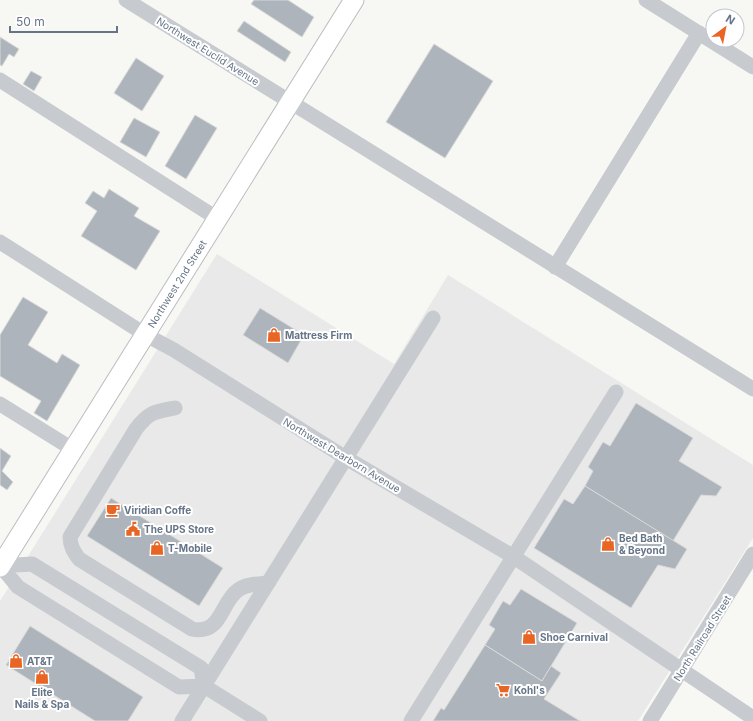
<svg xmlns="http://www.w3.org/2000/svg" width="753" height="721" viewBox="0 0 753 721" font-family="Inter,sans-serif">
<style>
.built{fill:#e8e9e8}
.building{fill:#adb4bb;stroke:#d9d9d7}
.lines{fill:none;stroke-linecap:round;stroke-linejoin:round}
.major-casing{stroke:#babdc2;stroke-width:21}
.minor{stroke:#c7cace;stroke-width:15}
.major{stroke:#fff;stroke-width:19}
.labels{text-anchor:middle;dominant-baseline:central;stroke-width:4;stroke-linejoin:round;paint-order:stroke}
.street-label{font-size:10px;fill:#657487;stroke:#fff}
.poi-label{font-size:10px;font-weight:bold;fill:#657487;stroke:#fff;text-anchor:start}
</style>
<rect width="100%" height="100%" fill="#f7f8f4"/>
<path class="built" d="M 217,254 L 394,364 L 448,275 L 753,465 L 753,538 L 638,721 L 0,721 L 0,601 Z"/>
<g class="building">
<path d="M 254,0 L 288,0 L 314,17 L 302,37 L 251,4 Z"/>
<path d="M 244,21 L 291,52 L 285,62 L 237,31 Z"/>
<path d="M 0,37 L 19,49 L 14,57 L 9,54 L 2,66 L 0,65 Z"/>
<path d="M 434,44 L 493,81 L 445,158 L 386,122 Z"/>
<path d="M 136,58 L 164,76 L 142,111 L 114,93 Z"/>
<path d="M 31,71 L 42,77 L 34,91 L 23,84 Z"/>
<path d="M 195,115 L 217,128 L 186,179 L 165,166 Z"/>
<path d="M 134,118 L 160,132 L 146,157 L 120,142 Z"/>
<path d="M 109,189 L 139,208 L 134,216 L 160,231 L 136,270 L 81,236 L 97,211 L 85,203 L 93,191 L 104,198 Z"/>
<path d="M 23,297 L 48,312 L 28,345 L 57,363 L 62,354 L 80,365 L 47,421 L 34,413 L 41,401 L 0,376 L 0,335 Z"/>
<path d="M 260,308 L 304,335 L 288,363 L 243,335 Z"/>
<path d="M 636,403 L 693,438 L 679,461 L 722,487 L 716,496 L 701,495 L 673,541 L 585,486 L 593,471 L 588,467 L 603,442 L 610,446 Z"/>
<path d="M 0,448 L 11,456 L 2,471 L 13,482 L 7,490 L 0,485 Z"/>
<path d="M 585,486 L 687,549 L 675,569 L 658,565 L 631,608 L 534,548 L 564,499 L 573,504 Z"/>
<path d="M 111,498 L 223,568 L 199,606 L 87,536 Z"/>
<path d="M 521,589 L 577,623 L 542,681 L 485,645 L 495,629 L 489,625 L 503,601 L 510,605 Z"/>
<path d="M 30,626 L 143,697 L 128,721 L 95,721 L 6,665 Z"/>
<path d="M 485,645 L 542,681 L 551,666 L 561,673 L 544,699 L 580,721 L 433,721 L 441,708 L 444,710 Z"/>
</g>
<g class="lines">
<defs>
<g id="major">
<path id="s1" d="M 0,567 L 354,0"/>
</g>
</defs>
<use href="#major" class="major-casing"/>
<g class="minor">
<path d="M 126,0 L 753,389"/>
<path d="M 646,0 L 753,67"/>
<path d="M 0,80 L 218,219"/>
<path d="M 0,242 L 146,335 L 174,350 L 346,458 L 514,557 L 753,718"/>
<path d="M 555,267 L 699,33"/>
<path d="M 0,404 L 74,450"/>
<path d="M 175,408 C 154,412 149,412 136,429 L 70,537 C 70,546 74,552 79,559 L 192,629 C 222,635 220,603 238,590 C 246,584 258,584 268,583"/>
<path d="M 0,565 L 18,587 L 179,687 L 204,686 L 201,668 L 32,564 L 1,566"/>
<path d="M 204,686 L 260,721"/>
<path d="M 182,721 L 433,318"/>
<path d="M 411,721 L 616,392"/>
<path d="M 650,721 L 753,554"/>
</g>
<use href="#major" class="major"/>
</g>
<defs>
<symbol id="shop-bare" viewBox="-9 -9 18 18"><path d="M-5-2.5h2.3a2.7 3.5 0 0 1 5.4 0H5L5.5 6h-11ZM-1.5-2.5h3a1.5 2.3 0 0 0-3 0Z" fill="#e96523" stroke="#fff" stroke-width="2.5" paint-order="stroke"/></symbol>
<symbol id="cafe-bare" viewBox="-9 -9 18 18"><path d="M-5.5-4.5H6V0H3Q3 3.5 0 3.5H-2.5Q-5.5 3.5-5.5 0ZM3-3.2v2h1.7v-2ZM-6 4.5H4V6H-6Z" fill="#e96523" stroke="#fff" stroke-width="2.5" paint-order="stroke"/></symbol>
<symbol id="civic-bare" viewBox="-9 -9 18 18"><path d="M-.6-6.5H3V-4.5H.6V-3L4-1V1h2V6H-6V1h2V-1L-.6-3ZM-1.2 2.5V6h2.4V2.5Z" fill="#e96523" stroke="#fff" stroke-width="2.5" paint-order="stroke"/></symbol>
<symbol id="supermarket-bare" viewBox="-9 -9 18 18"><path d="M-6-5.5h2.5l.6 2H6L4.5 2H-2.5L-4.4-4H-6ZM-1.5 3.2a1.3 1.3 0 1 0 .1 0ZM3 3.2a1.3 1.3 0 1 0 .1 0Z" fill="#e96523" stroke="#fff" stroke-width="2.5" paint-order="stroke"/></symbol>
</defs>
<g fill-rule="evenodd">
<use href="#shop-bare" x="264" y="325" width="20" height="20"/>
<use href="#cafe-bare" x="103" y="500" width="20" height="20"/>
<use href="#civic-bare" x="123" y="519" width="20" height="20"/>
<use href="#shop-bare" x="598" y="534" width="20" height="20"/>
<use href="#shop-bare" x="147" y="538" width="20" height="20"/>
<use href="#shop-bare" x="519" y="627" width="20" height="20"/>
<use href="#shop-bare" x="6" y="651" width="20" height="20"/>
<use href="#shop-bare" x="32" y="667" width="20" height="20"/>
<use href="#supermarket-bare" x="493" y="680" width="20" height="20"/>
</g>
<g class="labels">
<g class="street-label">
<text transform="translate(208 51) rotate(32)">Northwest Euclid Avenue</text>
<text stroke="none"><textPath href="#s1" startOffset="334">Northwest 2nd Street</textPath></text>
<text transform="translate(342 455) rotate(31)">Northwest Dearborn Avenue</text>
<text transform="translate(702 638) rotate(-58)">North Railroad Street</text>
</g>
<g class="poi-label">
<text x="285" y="335">Mattress Firm</text>
<text x="124" y="510">Viridian Coffe</text>
<text x="144" y="529">The UPS Store</text>
<text x="619" y="538">Bed Bath<tspan x="619" dy="12">&amp; Beyond</tspan></text>
<text x="168" y="548">T-Mobile</text>
<text x="540" y="637">Shoe Carnival</text>
<text x="27" y="661">AT&amp;T</text>
<text x="514" y="690">Kohl's</text>
<text x="42" y="692" text-anchor="middle">Elite<tspan x="42" dy="12">Nails &amp; Spa</tspan></text>
</g>
</g>
<g transform="translate(725 28) rotate(32)"><circle r="19" fill="#ffffff" stroke="#c1c7cf"/>
<path d="M0-3L7 15L0 10L-7 15Z" fill="#e96523"/>
<text y="-6" font-size="11" font-weight="bold" text-anchor="middle" fill="#657487">N</text>
</g>
<path d="M10 26v6h107v-6" fill="none" stroke="#657487" stroke-width="2"/>
<text x="16" y="26" font-size="12" fill="#657487" stroke="#ffffff" stroke-width="3" paint-order="stroke">50 m</text>
</svg>
